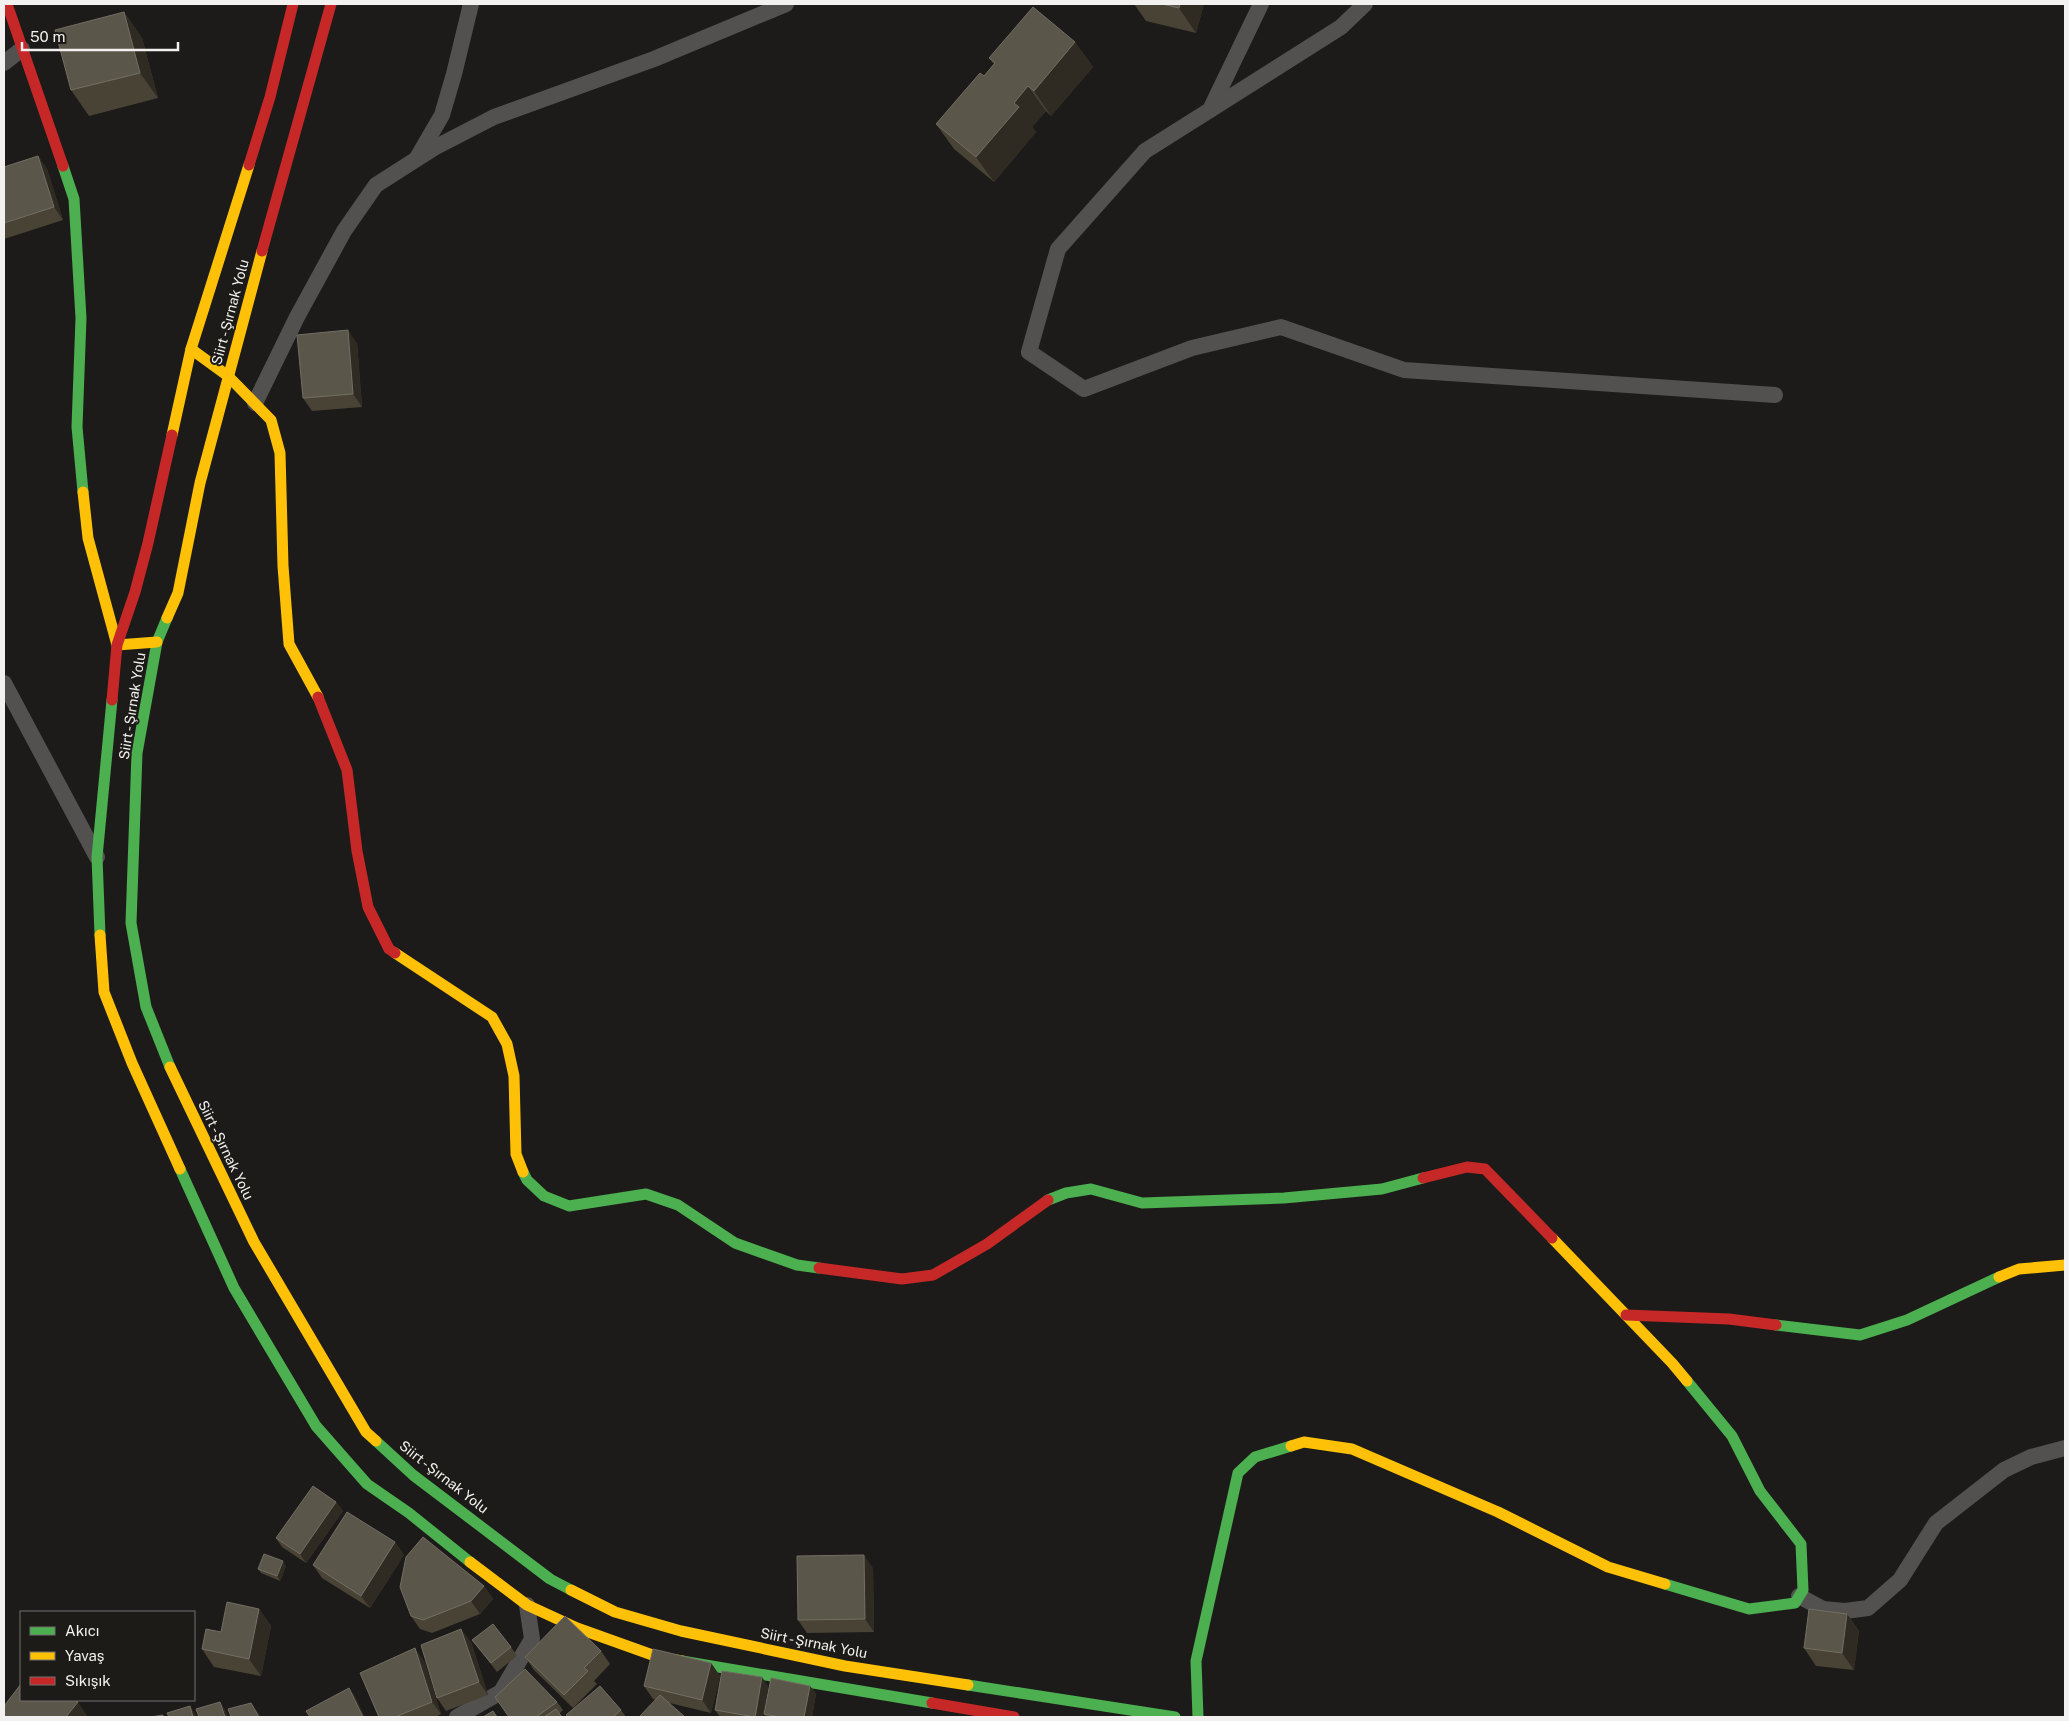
<svg xmlns="http://www.w3.org/2000/svg" width="2069" height="1721" viewBox="0 0 2069 1721" font-family="'Public Sans',sans-serif">
<style>
.lines{fill:none;stroke-linecap:round;stroke-linejoin:round}
.street{stroke:#525150;stroke-width:16}
.fast{stroke:#4caf50;stroke-width:11}
.slow{stroke:#ffc107;stroke-width:11}
.jam{stroke:#c62828;stroke-width:11}
.wall{fill:#494336}
.shaded-wall{fill:#2f2b22}
.building{fill:#5b564a;stroke:#736e64}
.labels{text-anchor:middle;dominant-baseline:central;stroke-width:4;stroke-linejoin:round;paint-order:stroke}
.street-label{font-size:14px;fill:#f2f1ef;stroke:#1d1b18}
</style>
<rect width="100%" height="100%" fill="#1c1b19"/>
<g class="lines">
<g class="street">
<path d="M 1261,4 L 1210,110 L 1145,151 L 1058,249 L 1029,352 L 1084,389 L 1192,348 L 1281,327 L 1404,370 L 1775,395"/>
<path d="M 4,63 L 22,49"/>
<path d="M 1210,110 L 1341,27 L 1365,4"/>
<path d="M 417,158 L 442,115 L 454,74 L 471,4"/>
<path d="M 255,403 L 297,317 L 344,231 L 376,185 L 434,148 L 494,117 L 654,59 L 786,4"/>
<path d="M 4,683 L 97,857"/>
<path d="M 1799,1596 L 1823,1609 L 1845,1611 L 1868,1608 L 1900,1580 L 1936,1523 L 2004,1470 L 2031,1457 L 2065,1448"/>
<path d="M 457,1717 L 501,1692 L 532,1639 L 527,1605"/>
</g>
<g class="fast">
<path d="M 63,166 L 74,199 L 81,318 L 77,427 L 83,492"/>
<path d="M 167,618 L 157,642 L 137,753 L 131,923 L 146,1007 L 170,1067"/>
<path d="M 100,935 L 97,857 L 112,700"/>
<path d="M 180,1169 L 234,1288 L 316,1426 L 367,1484 L 409,1513 L 470,1562"/>
<path d="M 523,1172 L 527,1180 L 544,1196 L 569,1206 L 646,1194 L 678,1205 L 735,1243 L 797,1265 L 819,1268"/>
<path d="M 1048,1200 L 1066,1193 L 1091,1189 L 1142,1203 L 1284,1198 L 1382,1189 L 1423,1178"/>
<path d="M 1776,1325 L 1860,1335 L 1907,1320 L 1999,1277"/>
<path d="M 376,1441 L 413,1475 L 550,1579 L 571,1590"/>
<path d="M 1665,1584 L 1749,1609 L 1795,1603 L 1803,1590 L 1801,1544 L 1760,1491 L 1732,1436 L 1687,1381"/>
<path d="M 682,1661 L 932,1703"/>
<path d="M 968,1685 L 1175,1717"/>
<path d="M 1198,1717 L 1196,1661 L 1238,1473 L 1255,1457 L 1291,1446"/>
</g>
<g class="slow">
<path d="M 191,349 L 228,376 L 271,420 L 280,453 L 283,566 L 289,644 L 318,697"/>
<path d="M 172,435 L 191,349 L 249,165"/>
<path d="M 83,492 L 88,538 L 117,645 L 157,642"/>
<path d="M 167,618 L 178,593 L 200,483 L 262,251"/>
<path d="M 100,935 L 104,992 L 132,1063 L 180,1169"/>
<path d="M 395,953 L 492,1017 L 507,1044 L 514,1076 L 516,1154 L 523,1172"/>
<path d="M 170,1067 L 254,1242 L 366,1432 L 376,1441"/>
<path d="M 1552,1238 L 1672,1363 L 1687,1381"/>
<path d="M 1999,1277 L 2019,1269 L 2065,1265"/>
<path d="M 1291,1446 L 1304,1442 L 1352,1449 L 1498,1512 L 1608,1567 L 1665,1584"/>
<path d="M 470,1562 L 527,1605 L 577,1628 L 658,1657 L 682,1661"/>
<path d="M 571,1590 L 615,1612 L 681,1631 L 845,1666 L 968,1685"/>
</g>
<g class="jam">
<path d="M 7,4 L 63,166"/>
<path d="M 249,165 L 270,97 L 293,4"/>
<path d="M 262,251 L 331,4"/>
<path d="M 318,697 L 347,770 L 357,851 L 368,907 L 389,949 L 395,953"/>
<path d="M 112,700 L 117,645 L 135,592 L 148,543 L 172,435"/>
<path d="M 1423,1178 L 1467,1167 L 1485,1169 L 1552,1238"/>
<path d="M 819,1268 L 902,1279 L 933,1275 L 987,1244 L 1048,1200"/>
<path d="M 1626,1315 L 1729,1319 L 1776,1325"/>
<path d="M 932,1703 L 1014,1717"/>
</g>
</g>
<g class="wall">
<path d="M 1134,4 L 1204,4 L 1196,33 L 1146,21 Z"/>
<path d="M 124,12 L 142,38 L 158,98 L 89,116 L 71,90 Z"/>
<path d="M 1075,42 L 1093,67 L 1051,116 L 1046,111 L 1032,127 L 1036,132 L 994,182 L 954,149 L 936,124 L 984,76 L 994,64 L 989,58 Z"/>
<path d="M 38,156 L 47,169 L 63,220 L 4,239 L 4,167 Z"/>
<path d="M 357,343 L 362,407 L 312,411 L 303,398 Z"/>
<path d="M 336,1502 L 343,1511 L 306,1563 L 282,1547 L 276,1538 Z"/>
<path d="M 395,1542 L 404,1555 L 370,1608 L 322,1578 L 313,1565 Z"/>
<path d="M 286,1566 L 280,1581 L 261,1573 L 258,1569 Z"/>
<path d="M 873,1568 L 874,1632 L 807,1633 L 798,1620 Z"/>
<path d="M 484,1586 L 493,1599 L 480,1614 L 432,1633 L 420,1629 L 411,1616 Z"/>
<path d="M 259,1609 L 271,1626 L 261,1676 L 214,1667 L 202,1649 Z"/>
<path d="M 1847,1614 L 1859,1631 L 1854,1670 L 1816,1666 L 1804,1648 Z"/>
<path d="M 472,1640 L 511,1647 L 517,1656 L 497,1672 Z"/>
<path d="M 471,1642 L 488,1695 L 446,1711 L 437,1698 Z"/>
<path d="M 601,1651 L 610,1664 L 594,1681 L 597,1684 L 573,1708 L 534,1670 L 525,1657 Z"/>
<path d="M 424,1661 L 441,1714 L 435,1717 L 379,1717 Z"/>
<path d="M 711,1663 L 720,1676 L 711,1713 L 653,1699 L 644,1686 Z"/>
<path d="M 768,1686 L 763,1717 L 720,1717 L 715,1710 Z"/>
<path d="M 810,1686 L 816,1694 L 812,1717 L 766,1717 L 764,1714 Z"/>
<path d="M 557,1702 L 563,1710 L 559,1714 L 562,1717 L 509,1717 Z"/>
<path d="M 621,1710 L 626,1717 L 568,1717 Z"/>
</g>
<g class="shaded-wall">
<path d="M 1180,4 L 1204,4 L 1196,33 L 1179,8 Z"/>
<path d="M 124,12 L 142,38 L 158,98 L 140,73 Z"/>
<path d="M 1075,42 L 1093,67 L 1051,116 L 1034,91 Z"/>
<path d="M 1028,86 L 1046,111 L 1032,127 L 1036,132 L 994,182 L 976,157 L 1014,103 Z"/>
<path d="M 38,156 L 47,169 L 63,220 L 54,207 Z"/>
<path d="M 348,330 L 357,343 L 362,407 L 353,394 Z"/>
<path d="M 336,1502 L 343,1511 L 306,1563 L 300,1554 Z"/>
<path d="M 395,1542 L 404,1555 L 370,1608 L 361,1596 Z"/>
<path d="M 864,1555 L 873,1568 L 874,1632 L 865,1619 Z"/>
<path d="M 283,1561 L 286,1566 L 280,1581 L 277,1576 Z"/>
<path d="M 484,1586 L 493,1599 L 480,1614 L 471,1601 Z"/>
<path d="M 259,1609 L 271,1626 L 261,1676 L 249,1659 Z"/>
<path d="M 1847,1614 L 1859,1631 L 1854,1670 L 1842,1653 Z"/>
<path d="M 461,1629 L 471,1642 L 488,1695 L 479,1682 Z"/>
<path d="M 415,1648 L 424,1661 L 441,1714 L 432,1702 Z"/>
<path d="M 711,1663 L 720,1676 L 711,1713 L 702,1700 Z"/>
<path d="M 762,1677 L 768,1686 L 763,1717 L 756,1717 Z"/>
<path d="M 810,1686 L 816,1694 L 812,1717 L 804,1717 Z"/>
<path d="M 349,1688 L 355,1696 L 365,1717 L 363,1717 Z"/>
<path d="M 78,1702 L 88,1717 L 66,1717 Z"/>
<path d="M 220,1702 L 226,1711 L 228,1717 L 225,1717 Z"/>
<path d="M 251,1703 L 258,1712 L 261,1717 L 259,1717 Z"/>
<path d="M 190,1706 L 196,1715 L 197,1717 L 193,1717 Z"/>
</g>
<g class="building">
<path d="M 1162,4 L 1180,4 L 1179,8 Z"/>
<path d="M 1033,7 L 1075,42 L 1034,91 L 1028,86 L 1014,103 L 1019,107 L 976,157 L 936,124 L 980,73 L 984,76 L 995,63 L 989,58 Z"/>
<path d="M 124,12 L 140,73 L 71,90 L 55,30 Z"/>
<path d="M 38,156 L 54,207 L 4,223 L 4,167 Z"/>
<path d="M 348,330 L 353,394 L 303,398 L 297,335 Z"/>
<path d="M 313,1486 L 336,1502 L 300,1554 L 276,1538 Z"/>
<path d="M 347,1512 L 395,1542 L 361,1596 L 313,1565 Z"/>
<path d="M 423,1537 L 484,1586 L 471,1601 L 423,1620 L 411,1616 L 400,1587 L 406,1557 Z"/>
<path d="M 264,1554 L 283,1561 L 277,1576 L 258,1569 Z"/>
<path d="M 864,1555 L 865,1619 L 798,1620 L 797,1556 Z"/>
<path d="M 227,1602 L 259,1609 L 249,1659 L 202,1649 L 206,1629 L 221,1632 Z"/>
<path d="M 1809,1609 L 1847,1614 L 1842,1653 L 1804,1648 Z"/>
<path d="M 565,1616 L 601,1651 L 584,1668 L 588,1671 L 564,1695 L 525,1657 Z"/>
<path d="M 493,1624 L 511,1647 L 491,1663 L 472,1640 Z"/>
<path d="M 461,1629 L 479,1682 L 437,1698 L 421,1645 Z"/>
<path d="M 415,1648 L 432,1702 L 395,1717 L 379,1717 L 360,1673 Z"/>
<path d="M 653,1649 L 711,1663 L 702,1700 L 644,1686 Z"/>
<path d="M 525,1669 L 557,1702 L 536,1717 L 509,1717 L 495,1697 Z"/>
<path d="M 722,1671 L 762,1677 L 755,1717 L 715,1710 Z"/>
<path d="M 771,1678 L 810,1686 L 804,1717 L 780,1717 L 764,1714 Z"/>
<path d="M 21,1684 L 21,1700 L 74,1700 L 78,1702 L 66,1717 L 4,1717 L 4,1706 Z"/>
<path d="M 600,1686 L 621,1710 L 613,1717 L 568,1717 L 566,1715 Z"/>
<path d="M 349,1688 L 363,1717 L 310,1717 L 306,1711 Z"/>
<path d="M 660,1695 L 685,1717 L 639,1717 Z"/>
<path d="M 220,1702 L 225,1717 L 199,1717 L 196,1709 Z"/>
<path d="M 251,1703 L 259,1717 L 231,1717 L 228,1709 Z"/>
<path d="M 190,1706 L 193,1717 L 169,1717 L 167,1713 Z"/>
<path d="M 556,1709 L 562,1717 L 544,1717 Z"/>
<path d="M 493,1711 L 497,1717 L 483,1717 Z"/>
<path d="M 163,1715 L 163,1717 L 150,1717 Z"/>
</g>
<g class="labels">
<g class="street-label">
<text transform="translate(230 312) rotate(-75)">Siirt - Şırnak Yolu</text>
<text transform="translate(132 706) rotate(-81)">Siirt - Şırnak Yolu</text>
<text transform="translate(226 1150) rotate(64)">Siirt - Şırnak Yolu</text>
<text transform="translate(444 1477) rotate(38)">Siirt - Şırnak Yolu</text>
<text transform="translate(814 1643) rotate(11)">Siirt - Şırnak Yolu</text>
</g>
</g>
<rect width="2069" height="1721" fill="none" stroke="#f2f1ef" stroke-width="10"/>
<rect x="20" y="1611" width="175" height="90" fill="#1d1b18" stroke="#72716e"/>
<rect x="30" y="1627" width="25" height="8" fill="#4caf50" stroke="#72716e"/>
<text x="65" y="1636" font-size="15" fill="#f2f1ef">Akıcı</text>
<rect x="30" y="1652" width="25" height="8" fill="#ffc107" stroke="#72716e"/>
<text x="65" y="1661" font-size="15" fill="#f2f1ef">Yavaş</text>
<rect x="30" y="1677" width="25" height="8" fill="#c62828" stroke="#72716e"/>
<text x="65" y="1686" font-size="15" fill="#f2f1ef">Sıkışık</text>
<path d="M22 42v8h156v-8" fill="none" stroke="#f2f1ef" stroke-width="2.5"/>
<text x="30" y="42" font-size="15" fill="#f2f1ef" stroke="#1d1b18" stroke-width="4" paint-order="stroke">50 m</text>
</svg>
